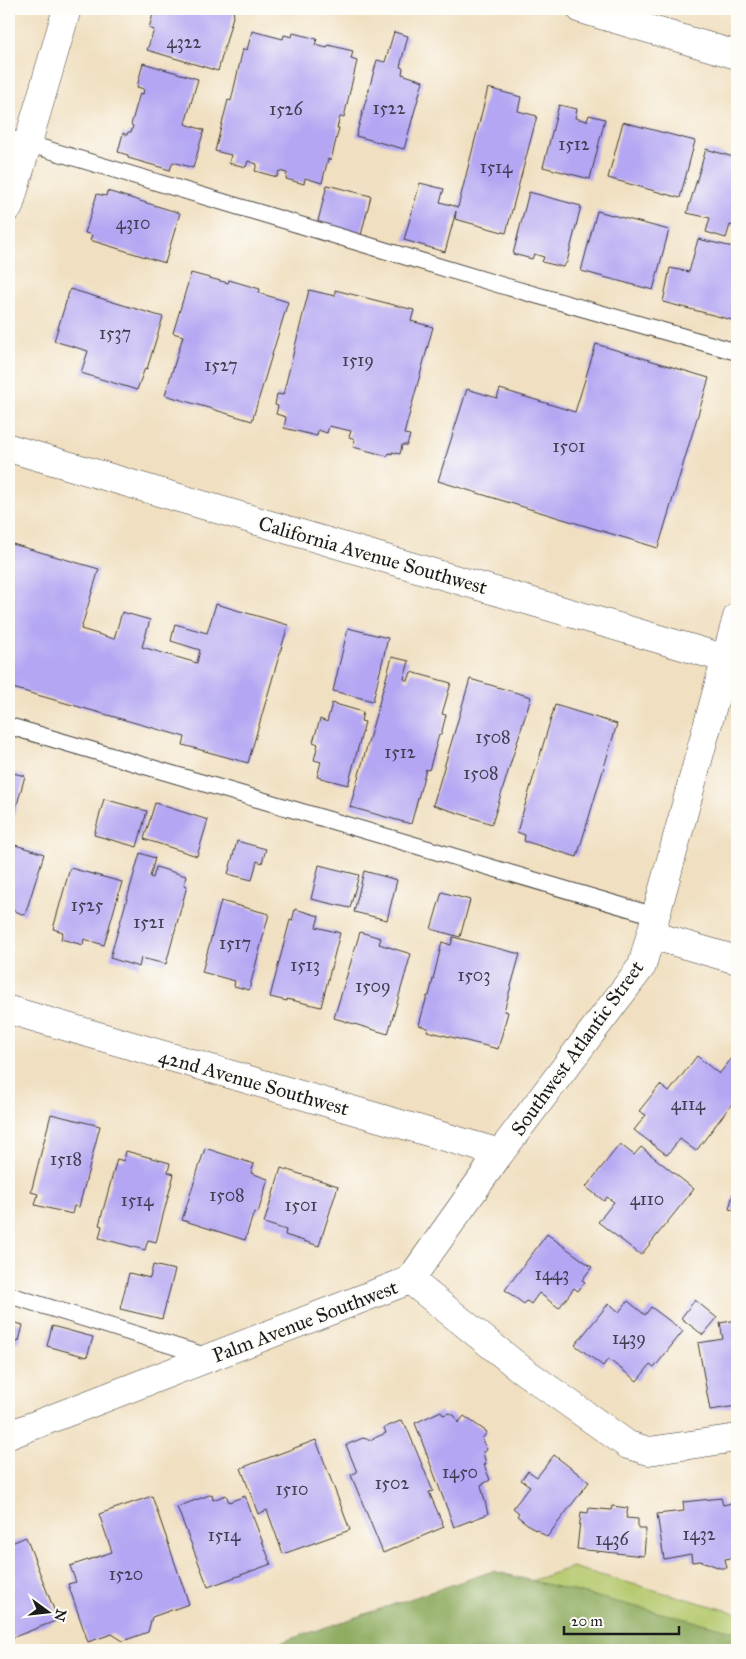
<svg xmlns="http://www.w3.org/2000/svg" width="746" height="1659" viewBox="0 0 746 1659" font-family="'IM FELL Great Primer',serif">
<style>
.green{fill:#b4c86c;stroke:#687244}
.forest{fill:#8fac60;stroke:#56643e}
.building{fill:#b4a6f3}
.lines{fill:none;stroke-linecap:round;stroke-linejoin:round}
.lane-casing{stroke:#3c3935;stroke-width:18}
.street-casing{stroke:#3c3935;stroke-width:29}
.secondary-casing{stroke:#3c3935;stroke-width:29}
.lane{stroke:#fff;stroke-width:16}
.street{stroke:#fff;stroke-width:28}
.secondary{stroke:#fff;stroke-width:28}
.labels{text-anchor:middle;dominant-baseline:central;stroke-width:4.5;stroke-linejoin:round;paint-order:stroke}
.number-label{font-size:18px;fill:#423e52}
.street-label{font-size:20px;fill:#1c1c1c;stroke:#fdfcf7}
</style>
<rect width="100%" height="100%" fill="#fdfcf7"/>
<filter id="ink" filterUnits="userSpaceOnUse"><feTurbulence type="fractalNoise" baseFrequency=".02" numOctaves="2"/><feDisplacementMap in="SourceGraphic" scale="10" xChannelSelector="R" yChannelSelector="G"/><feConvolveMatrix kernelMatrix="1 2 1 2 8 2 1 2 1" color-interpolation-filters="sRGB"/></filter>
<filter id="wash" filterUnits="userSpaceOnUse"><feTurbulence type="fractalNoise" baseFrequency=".0096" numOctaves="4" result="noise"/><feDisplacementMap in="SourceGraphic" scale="20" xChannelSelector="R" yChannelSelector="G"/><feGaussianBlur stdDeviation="1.12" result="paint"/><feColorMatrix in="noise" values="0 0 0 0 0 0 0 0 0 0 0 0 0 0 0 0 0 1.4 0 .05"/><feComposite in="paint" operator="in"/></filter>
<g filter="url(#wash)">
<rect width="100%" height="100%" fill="#f0dfc0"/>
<path class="green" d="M 572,1567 L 737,1613 L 737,1650 L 327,1650 Z"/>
<path class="forest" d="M 493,1571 L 737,1632 L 737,1650 L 258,1650 Z"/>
<g id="blocks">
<g class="building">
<path d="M 152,9 L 234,9 L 233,12 L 234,13 L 218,71 L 147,50 L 154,30 L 149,28 L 154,11 L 152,11 Z"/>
<path d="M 252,31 L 283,39 L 284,35 L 292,37 L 293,33 L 317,39 L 315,45 L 327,48 L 328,45 L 353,51 L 351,59 L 357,61 L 344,117 L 340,117 L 337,128 L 339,128 L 331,160 L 328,159 L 322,183 L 305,178 L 304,184 L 286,179 L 287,173 L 279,171 L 277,177 L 255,171 L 257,164 L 248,161 L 246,167 L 229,163 L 231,155 L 215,151 L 228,100 L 231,101 L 243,49 L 247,50 Z"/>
<path d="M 394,32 L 408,36 L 400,67 L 403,68 L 402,74 L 423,81 L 404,149 L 356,136 L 377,60 L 385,62 Z"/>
<path d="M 143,63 L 198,79 L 185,124 L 204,130 L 193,168 L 173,162 L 170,170 L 128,158 L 128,155 L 118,152 L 123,133 L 127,135 L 128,132 L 131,132 L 133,126 L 131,125 L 140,93 L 143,94 L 144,89 L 137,87 Z"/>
<path d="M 488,88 L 521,97 L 518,111 L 537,116 L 506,233 L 455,219 L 456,211 L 445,252 L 404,240 L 420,183 L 444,189 L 440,202 L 458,207 Z"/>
<path d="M 559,105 L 577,109 L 575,118 L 587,121 L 589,115 L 605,119 L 590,179 L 543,167 Z"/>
<path d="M 623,122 L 695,141 L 680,198 L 608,178 Z"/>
<path d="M 706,149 L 737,158 L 737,227 L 730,225 L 726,238 L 706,232 L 710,218 L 687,213 Z"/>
<path d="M 327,185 L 371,196 L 361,235 L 317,225 Z"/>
<path d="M 107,191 L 180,213 L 165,263 L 90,240 L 92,235 L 85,233 L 97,194 L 106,196 Z"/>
<path d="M 529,192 L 581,206 L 567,262 L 563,267 L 542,262 L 544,257 L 534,254 L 532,259 L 513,254 Z"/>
<path d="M 597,211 L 669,230 L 653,290 L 581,271 Z"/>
<path d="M 698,239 L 737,248 L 737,298 L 732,320 L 663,302 L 670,268 L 689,272 Z"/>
<path d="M 191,273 L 228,283 L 229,280 L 260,289 L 259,293 L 288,302 L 252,421 L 165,395 L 183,336 L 173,333 Z"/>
<path d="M 70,289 L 163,317 L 147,369 L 145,368 L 137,390 L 81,373 L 88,351 L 54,341 Z"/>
<path d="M 309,290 L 335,296 L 335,290 L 414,310 L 411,321 L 433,327 L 404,434 L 410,435 L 407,445 L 402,445 L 400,454 L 392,452 L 392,454 L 389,453 L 388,456 L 353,447 L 355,439 L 349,437 L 351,431 L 329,426 L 327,433 L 318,430 L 317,436 L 284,428 L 286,417 L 276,414 L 278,406 L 275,405 L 277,394 L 283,395 Z"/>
<path d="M 596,344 L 709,378 L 658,548 L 438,481 L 467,389 L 497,398 L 500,389 L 575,412 Z"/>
<path d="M 9,543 L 99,569 L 81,629 L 114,639 L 122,612 L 150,620 L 142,647 L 197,663 L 200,650 L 171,641 L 175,624 L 207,633 L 216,604 L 288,625 L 248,763 L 183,745 L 185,737 L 9,687 Z"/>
<path d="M 348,628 L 388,638 L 373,701 L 333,691 Z"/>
<path d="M 392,657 L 409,661 L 404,679 L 408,681 L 411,672 L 451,683 L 442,714 L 446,715 L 441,735 L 439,735 L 429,770 L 426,769 L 411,824 L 350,807 Z"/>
<path d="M 470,679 L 531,697 L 492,824 L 433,805 Z"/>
<path d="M 332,703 L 363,712 L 361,721 L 365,722 L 348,785 L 317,777 L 321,762 L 314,760 L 318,744 L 313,742 L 320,719 L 327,722 Z"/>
<path d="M 555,705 L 617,724 L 577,857 L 524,841 L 525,835 L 517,832 Z"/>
<path d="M 9,772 L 25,776 L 13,819 L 9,817 Z"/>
<path d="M 104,799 L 147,811 L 137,847 L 94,835 Z"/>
<path d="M 155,803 L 208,820 L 197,856 L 144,839 Z"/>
<path d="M 237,841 L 266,849 L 262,863 L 257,861 L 252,880 L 228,874 Z"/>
<path d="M 9,843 L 44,854 L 25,915 L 9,909 Z"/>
<path d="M 140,853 L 155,858 L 150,877 L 153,878 L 156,867 L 186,876 L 184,885 L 187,886 L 166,964 L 141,958 L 139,967 L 110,958 Z"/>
<path d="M 319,865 L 359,875 L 350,908 L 311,899 Z"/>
<path d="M 70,868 L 122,882 L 104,945 L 84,939 L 83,945 L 61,939 L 63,932 L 53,929 Z"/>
<path d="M 364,871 L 397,880 L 387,920 L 354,912 Z"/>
<path d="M 442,892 L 470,900 L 460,937 L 431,929 Z"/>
<path d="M 221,901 L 269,914 L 249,990 L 234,986 L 235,981 L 202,972 Z"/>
<path d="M 295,909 L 319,916 L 316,927 L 340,933 L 321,1007 L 287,999 L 287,1001 L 270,997 L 290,920 L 292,921 Z"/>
<path d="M 360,932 L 381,938 L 379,944 L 411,954 L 388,1034 L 334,1018 Z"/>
<path d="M 453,937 L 520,954 L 504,1011 L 508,1012 L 498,1049 L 427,1031 L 428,1028 L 419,1025 L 427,996 L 429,996 L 442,942 L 451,945 Z"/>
<path d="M 736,1053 L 737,1054 L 737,1097 L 696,1151 L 680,1139 L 667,1155 L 634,1130 L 646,1115 L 639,1111 L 660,1085 L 669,1092 L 697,1056 L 719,1074 Z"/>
<path d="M 51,1114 L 100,1126 L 79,1207 L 74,1206 L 72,1214 L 35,1205 L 38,1194 L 31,1192 Z"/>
<path d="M 620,1144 L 634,1155 L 641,1147 L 694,1189 L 641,1255 L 598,1222 L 614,1202 L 607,1197 L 604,1201 L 586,1187 Z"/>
<path d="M 205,1148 L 254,1164 L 251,1173 L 268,1179 L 258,1213 L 254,1212 L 245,1240 L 182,1220 Z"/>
<path d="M 126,1151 L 170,1163 L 168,1172 L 174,1174 L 156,1242 L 148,1240 L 145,1250 L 99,1238 L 102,1226 L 99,1225 L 117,1159 L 124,1161 Z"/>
<path d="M 281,1168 L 338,1186 L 319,1246 L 285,1235 L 286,1230 L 264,1223 Z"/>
<path d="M 737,1180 L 737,1211 L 729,1209 Z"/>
<path d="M 547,1234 L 592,1267 L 582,1280 L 585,1282 L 578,1291 L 574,1288 L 559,1308 L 539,1293 L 531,1304 L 527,1301 L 524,1304 L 505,1290 Z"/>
<path d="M 153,1265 L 175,1270 L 162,1319 L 120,1309 L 129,1273 L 150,1278 Z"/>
<path d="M 695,1300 L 717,1318 L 703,1335 L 681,1318 Z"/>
<path d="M 628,1301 L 645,1315 L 651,1307 L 683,1331 L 654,1368 L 650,1365 L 637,1381 L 608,1359 L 603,1366 L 575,1345 L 609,1303 L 619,1312 Z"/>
<path d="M 737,1320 L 737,1406 L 710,1410 L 698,1343 L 723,1339 L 720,1323 Z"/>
<path d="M 9,1321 L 23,1325 L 19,1341 L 9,1345 Z"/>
<path d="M 52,1326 L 93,1337 L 87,1357 L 47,1346 Z"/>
<path d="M 441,1411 L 443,1415 L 449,1413 L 455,1416 L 458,1423 L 464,1416 L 487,1432 L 482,1439 L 487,1450 L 483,1452 L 486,1464 L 484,1465 L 490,1480 L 481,1485 L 488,1514 L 454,1527 L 415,1423 Z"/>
<path d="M 402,1420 L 405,1426 L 406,1426 L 433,1491 L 429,1492 L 444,1527 L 383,1553 L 351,1475 L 357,1472 L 346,1445 L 363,1438 L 370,1440 L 386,1433 L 384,1428 Z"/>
<path d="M 316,1440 L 350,1530 L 283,1554 L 267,1510 L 258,1514 L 241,1468 Z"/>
<path d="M 554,1455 L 589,1482 L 547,1537 L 536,1529 L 535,1530 L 517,1516 L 519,1513 L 513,1508 L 530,1486 L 521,1480 L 528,1471 L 537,1477 Z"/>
<path d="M 212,1494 L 213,1500 L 226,1495 L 229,1502 L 245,1496 L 271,1564 L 208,1587 L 177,1507 Z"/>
<path d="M 152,1496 L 189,1604 L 152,1617 L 148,1632 L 123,1641 L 112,1634 L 88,1642 L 68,1584 L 76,1582 L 70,1566 L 112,1552 L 99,1514 Z"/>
<path d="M 721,1498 L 723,1505 L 737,1502 L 737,1557 L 725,1559 L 727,1568 L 720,1568 L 707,1563 L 700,1561 L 692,1562 L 691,1554 L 664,1559 L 657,1514 L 684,1511 L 683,1502 Z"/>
<path d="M 612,1506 L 628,1508 L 626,1518 L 638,1519 L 638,1529 L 646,1529 L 644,1556 L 577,1549 L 581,1512 L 588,1513 L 589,1508 L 611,1510 Z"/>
<path d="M 26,1537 L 58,1620 L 9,1639 L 9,1544 Z"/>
</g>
</g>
</g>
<g filter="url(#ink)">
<use href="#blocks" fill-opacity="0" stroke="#3c3935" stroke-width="1"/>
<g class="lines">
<defs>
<g id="lane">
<path d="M 9,138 L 504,286 L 737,352"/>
<path d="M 9,726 L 656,916"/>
<path d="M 9,1295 L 209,1357"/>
</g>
<g id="street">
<path d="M 581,9 L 737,55"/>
<path d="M 9,207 L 67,9"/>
<path d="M 651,935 L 737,960"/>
<path d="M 9,1010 L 500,1153"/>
<path d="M 410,1280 L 500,1153 L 642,966 L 737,617"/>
<path d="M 410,1280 L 521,1369 L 628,1445 L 649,1451 L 737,1438"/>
<path d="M 9,1435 L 410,1280"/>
</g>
<path id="secondary" d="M 9,448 L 737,662"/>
</defs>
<use href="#lane" class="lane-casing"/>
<use href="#street" class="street-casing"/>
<use href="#secondary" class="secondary-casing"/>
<use href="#lane" class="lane"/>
<use href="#street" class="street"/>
<use href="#secondary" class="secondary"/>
</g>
</g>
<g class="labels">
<g class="number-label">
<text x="184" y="42">4322</text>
<text x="389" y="108">1522</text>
<text x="286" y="109">1526</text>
<text x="574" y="144">1512</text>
<text x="496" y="167">1514</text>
<text x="133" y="223">4310</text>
<text x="115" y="333">1537</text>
<text x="358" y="360">1519</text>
<text x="221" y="365">1527</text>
<text x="569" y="446">1501</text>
<text x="493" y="737">1508</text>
<text x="400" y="752">1512</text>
<text x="481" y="773">1508</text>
<text x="87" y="905">1525</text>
<text x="149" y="922">1521</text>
<text x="235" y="943">1517</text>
<text x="305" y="965">1513</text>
<text x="474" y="975">1503</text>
<text x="373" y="986">1509</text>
<text x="688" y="1104">4114</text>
<text x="66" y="1159">1518</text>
<text x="227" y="1195">1508</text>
<text x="647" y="1199">4110</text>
<text x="137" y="1200">1514</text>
<text x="301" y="1205">1501</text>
<text x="552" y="1274">1443</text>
<text x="629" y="1338">1439</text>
<text x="460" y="1472">1450</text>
<text x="392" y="1483">1502</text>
<text x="292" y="1489">1510</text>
<text x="699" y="1534">1432</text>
<text x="224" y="1535">1514</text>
<text x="612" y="1539">1436</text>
<text x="126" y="1574">1520</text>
</g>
<g class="street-label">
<text transform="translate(373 555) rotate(16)">California Avenue Southwest</text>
<text transform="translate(577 1048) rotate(-54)">Southwest Atlantic Street</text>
<text transform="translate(254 1082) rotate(16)">42nd Avenue Southwest</text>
<text transform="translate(305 1321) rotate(-21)">Palm Avenue Southwest</text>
</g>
</g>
<rect width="746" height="1659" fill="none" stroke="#fdfcf7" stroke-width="30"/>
<g transform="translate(48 1612) rotate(105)" stroke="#fdfcf7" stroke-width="4" paint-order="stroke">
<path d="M0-4L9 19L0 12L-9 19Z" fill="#1c1c1c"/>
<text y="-8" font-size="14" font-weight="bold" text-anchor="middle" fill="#1c1c1c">N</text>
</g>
<path d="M564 1626v8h115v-8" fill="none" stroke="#1c1c1c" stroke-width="2.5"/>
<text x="571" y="1626" font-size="15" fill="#1c1c1c" stroke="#fdfcf7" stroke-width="4" paint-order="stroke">20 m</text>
</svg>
